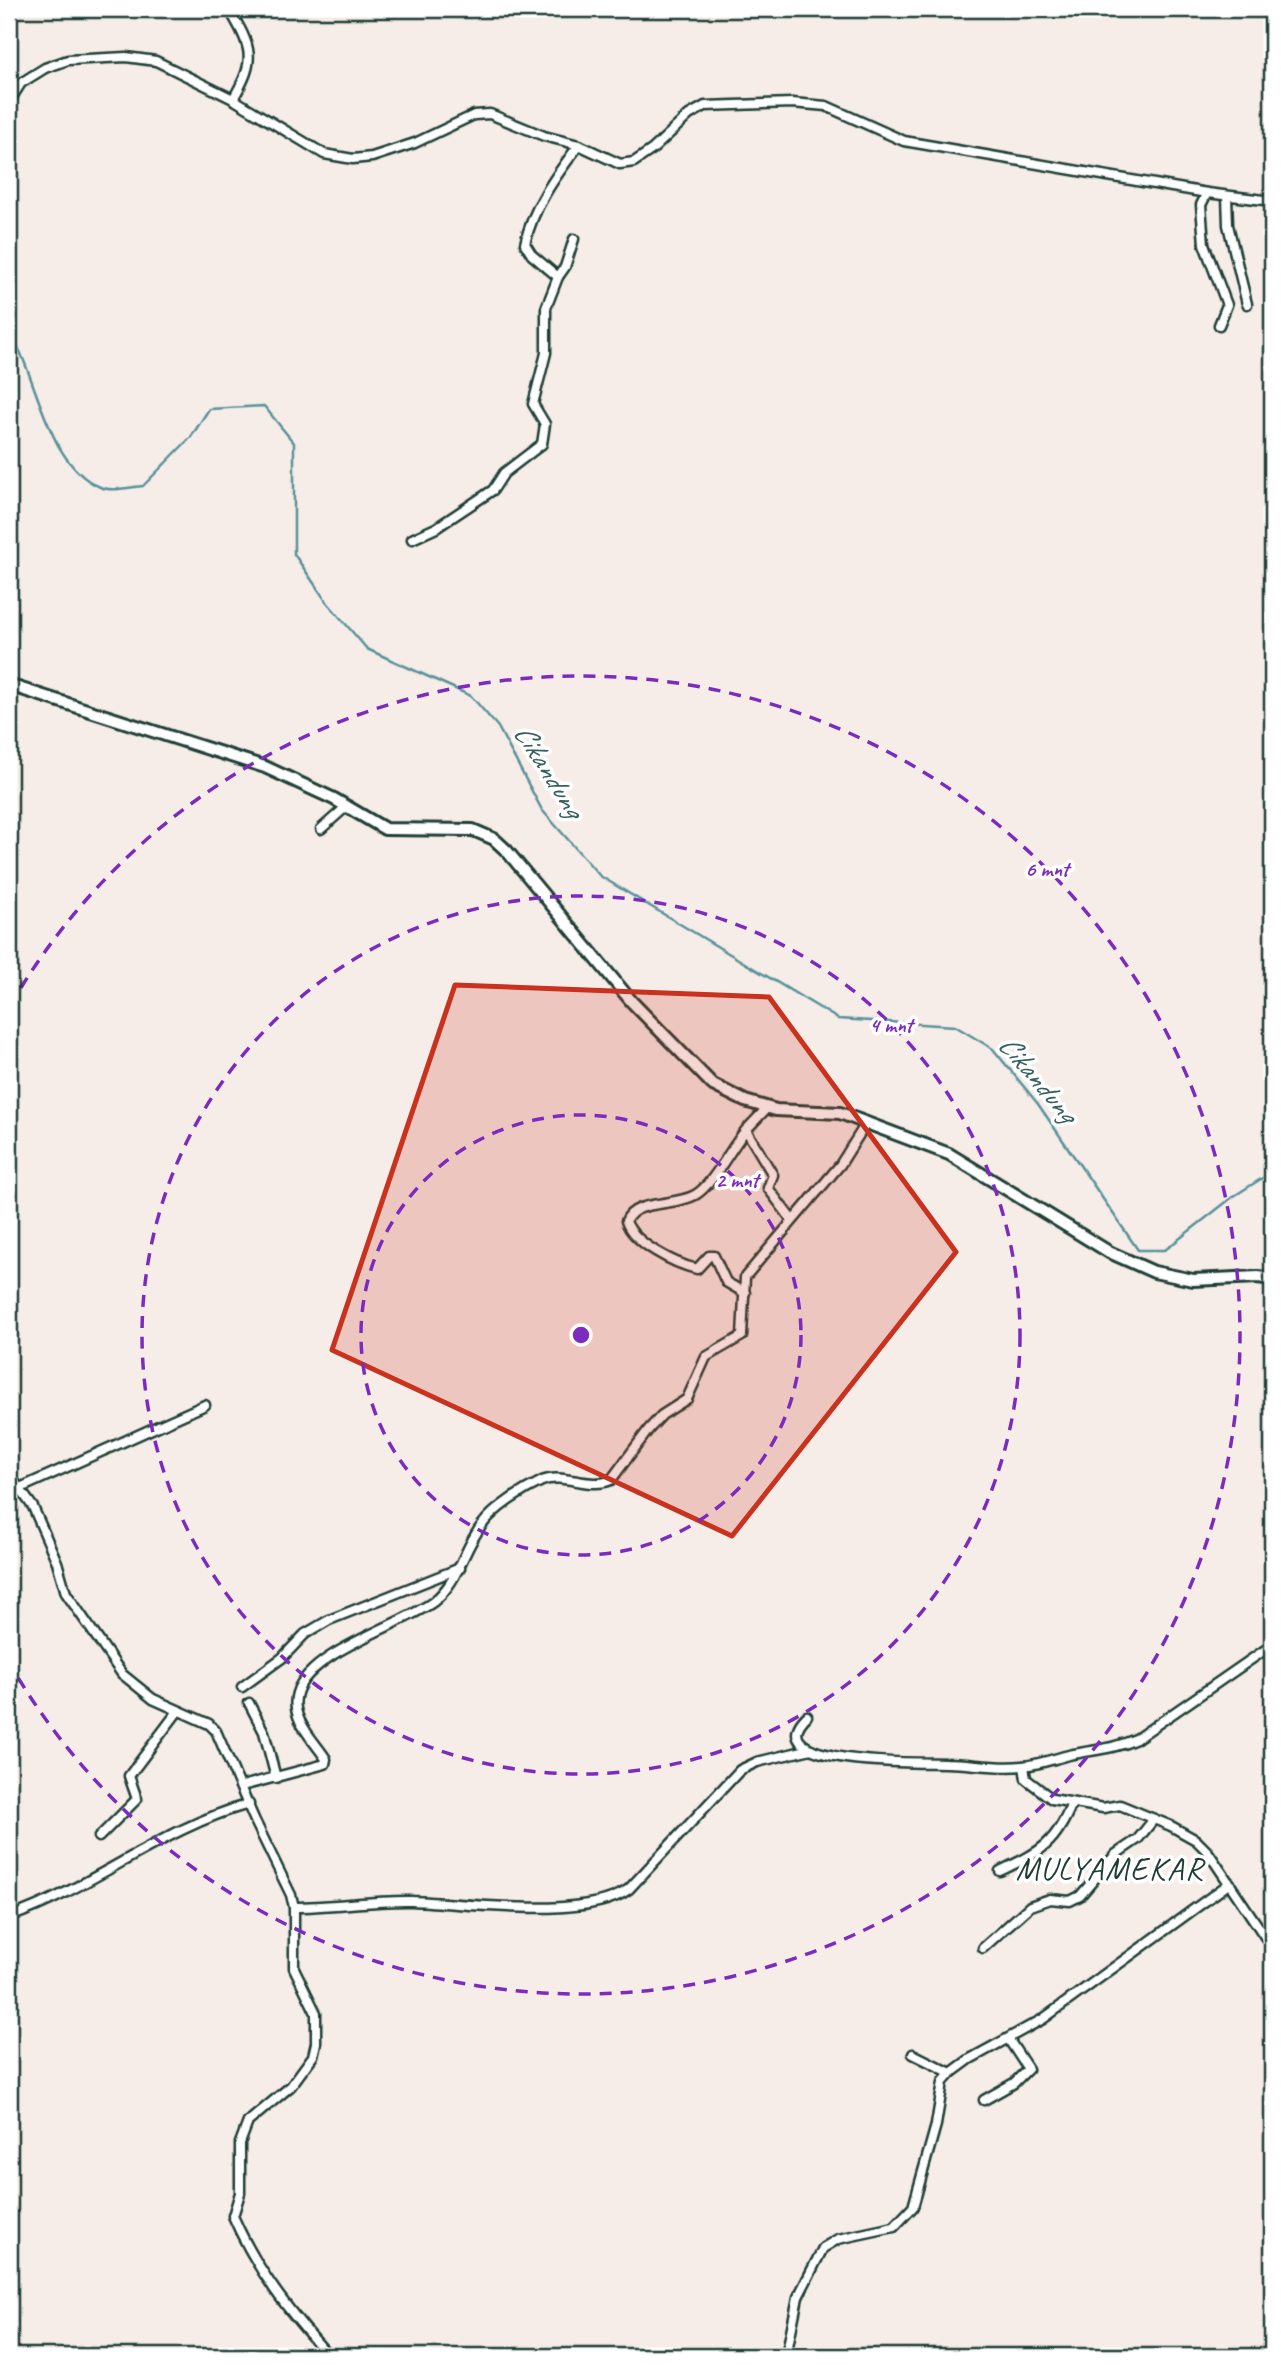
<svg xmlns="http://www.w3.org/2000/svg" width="1281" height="2365" viewBox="0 0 1281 2365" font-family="Caveat,sans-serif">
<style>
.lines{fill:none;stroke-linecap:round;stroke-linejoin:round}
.stream{stroke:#58919a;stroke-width:2.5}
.minor-casing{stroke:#1f3d34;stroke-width:13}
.tertiary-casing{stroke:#1f3d34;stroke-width:16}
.minor{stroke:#fff;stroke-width:8}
.tertiary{stroke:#fff;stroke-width:10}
.marked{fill:#c8321e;fill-opacity:0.2;stroke:#c8321e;stroke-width:5;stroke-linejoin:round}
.ring{fill:none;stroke:#7b2cbf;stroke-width:3.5;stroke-dasharray:12 9}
.labels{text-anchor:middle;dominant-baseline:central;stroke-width:7;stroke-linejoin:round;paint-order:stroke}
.water-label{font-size:30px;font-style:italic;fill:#37605e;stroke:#fff}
.quarter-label{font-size:32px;letter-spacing:2px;fill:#1f3d34;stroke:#fff}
.centre{fill:#7b2cbf;stroke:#fff;stroke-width:3.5}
.ring-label{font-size:21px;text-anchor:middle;font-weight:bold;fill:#7b2cbf;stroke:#fff;stroke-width:7;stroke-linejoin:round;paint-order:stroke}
</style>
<rect width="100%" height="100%" fill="#f7ede8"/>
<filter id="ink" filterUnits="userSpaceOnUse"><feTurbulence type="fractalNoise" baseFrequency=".0143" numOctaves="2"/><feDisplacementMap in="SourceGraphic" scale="14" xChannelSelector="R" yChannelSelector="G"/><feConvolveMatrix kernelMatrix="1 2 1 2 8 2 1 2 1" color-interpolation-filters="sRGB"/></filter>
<g filter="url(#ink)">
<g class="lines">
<path class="stream" d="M 9,331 C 38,375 45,463 100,487 C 111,492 131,487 143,486 L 191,437 L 209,409 L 264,406 L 294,443 L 294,554 L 326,601 L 367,649 L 471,696 L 498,727 L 542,810 L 600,876 L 838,1019 L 955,1026 L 993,1049 L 1038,1104 L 1138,1250 L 1165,1250 L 1234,1196 L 1272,1172"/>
<defs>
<g id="minor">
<path d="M 229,9 C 252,48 257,59 233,99"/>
<path d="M 9,102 L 21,83 L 45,68 L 68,60 L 126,57 L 156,61 L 233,99 L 324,154 L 353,159 L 372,157 L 415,143 L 474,115 L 490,114 L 544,136 L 579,145 L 620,164 L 634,162 L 653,149 L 689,115 L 705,106 L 792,103 L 826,106 L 904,141 L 1207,193 L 1272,201"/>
<path d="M 1207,193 L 1201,205 L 1204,244 L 1227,305 L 1219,325"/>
<path d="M 1227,196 L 1228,225 L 1247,304"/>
<path d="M 558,277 L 565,267 L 574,239"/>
<path d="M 412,539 L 436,528 L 493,490 L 504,473 L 542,444 L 545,424 L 533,404 L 546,353 L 546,308 L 558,277 L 532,255 L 525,244 C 532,208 557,174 579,145"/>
<path d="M 321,829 L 347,806"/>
<path d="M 767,1108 L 746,1130 L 773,1175 L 768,1188 L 792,1220"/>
<path d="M 745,1293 L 726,1282 L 714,1256 L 709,1256 L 697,1269 C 675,1264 633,1243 626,1221 C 635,1199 674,1207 695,1195 C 713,1185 731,1147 746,1130"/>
<path d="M 9,1474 L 33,1507 L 57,1562 L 66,1593 L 122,1674 L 153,1699 L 209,1724 L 216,1731 L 255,1821 L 291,1895 L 294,1907 L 294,1968 L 316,2013 L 316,2043 L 313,2056 L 291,2086 L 248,2122 L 240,2143 L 240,2193 L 233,2216 C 257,2271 289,2312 329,2356"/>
<path d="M 18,1489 L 205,1405"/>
<path d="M 242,1687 L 282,1658 L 305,1634 L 329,1620 L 460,1568"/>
<path d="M 249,1703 L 264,1732 L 276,1778"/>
<path d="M 807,1716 C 754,1768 930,1762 946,1763 C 971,1763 997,1769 1022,1766 C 1037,1765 1053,1759 1069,1755 C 1093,1750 1114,1749 1136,1739 L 1272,1645"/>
<path d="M 1024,1766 L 1026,1779 L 1052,1799 L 1103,1808 L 1120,1805 L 1171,1826 L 1196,1840 L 1208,1852 L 1272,1947"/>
<path d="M 242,1786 L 325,1764 L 326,1759 C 314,1740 289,1718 297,1693 C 309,1652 400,1626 433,1602 C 459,1582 463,1549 482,1525 C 494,1508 523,1490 542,1481 C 563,1472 590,1490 611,1480 L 649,1429 L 662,1415 L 687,1399 L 706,1357 L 742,1336 L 745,1277 L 840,1165 L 867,1122"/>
<path d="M 99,1837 L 137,1799 L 129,1776 L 178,1711"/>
<path d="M 1000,1871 C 1039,1852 1055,1846 1072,1803"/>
<path d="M 294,1907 C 333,1907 373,1900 412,1901 C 466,1903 587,1921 629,1889 L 740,1770 L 757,1762 L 811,1749"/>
<path d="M 9,1917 C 93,1888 162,1828 249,1804"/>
<path d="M 983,1948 L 1030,1906 L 1050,1899 L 1070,1901 L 1080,1896 L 1116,1854 L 1138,1839 L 1154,1819"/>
<path d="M 913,2054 L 951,2073"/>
<path d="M 984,2100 L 1014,2083 L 1028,2069 L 1009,2040"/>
<path d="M 786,2356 L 798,2297 L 823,2248 L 838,2239 L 894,2227 L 913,2207 L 936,2125 L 943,2082 L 951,2073 L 970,2059 L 1043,2019 L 1230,1883"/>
</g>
<path id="tertiary" d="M 9,685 L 265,767 L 334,799 L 385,829 L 473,830 L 494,839 L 507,851 L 632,1002 L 713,1085 L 745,1101 L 776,1110 L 840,1113 L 949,1154 L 1109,1252 L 1154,1272 L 1193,1280 L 1258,1277 L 1272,1279"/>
</defs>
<use href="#minor" class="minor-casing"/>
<use href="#tertiary" class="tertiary-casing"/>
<use href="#minor" class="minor"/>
<use href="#tertiary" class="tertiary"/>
</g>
</g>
<path class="marked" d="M 455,985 L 769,997 L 956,1252 L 732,1536 L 332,1350 Z"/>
<g class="ring">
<circle cx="581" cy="1335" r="220"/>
<circle cx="581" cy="1335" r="439"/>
<path d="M10 1006A659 659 0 1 1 10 1664"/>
</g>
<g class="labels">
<g class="water-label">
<text transform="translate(549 770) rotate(58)">Cikandung</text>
<text transform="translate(1038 1078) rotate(50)">Cikandung</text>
</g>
<g class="quarter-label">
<text x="1110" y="1868">MULYAMEKAR</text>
</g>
</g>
<circle cx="581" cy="1335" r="10" class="centre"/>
<g class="ring-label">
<text x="1047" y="876">6 mnt</text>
<text x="891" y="1032">4 mnt</text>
<text x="737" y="1187">2 mnt</text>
</g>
<rect width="1281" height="2365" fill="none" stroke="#fff" stroke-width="35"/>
<rect x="18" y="18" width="1246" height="2330" fill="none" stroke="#1f3d34" stroke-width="2.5" filter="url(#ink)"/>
</svg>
